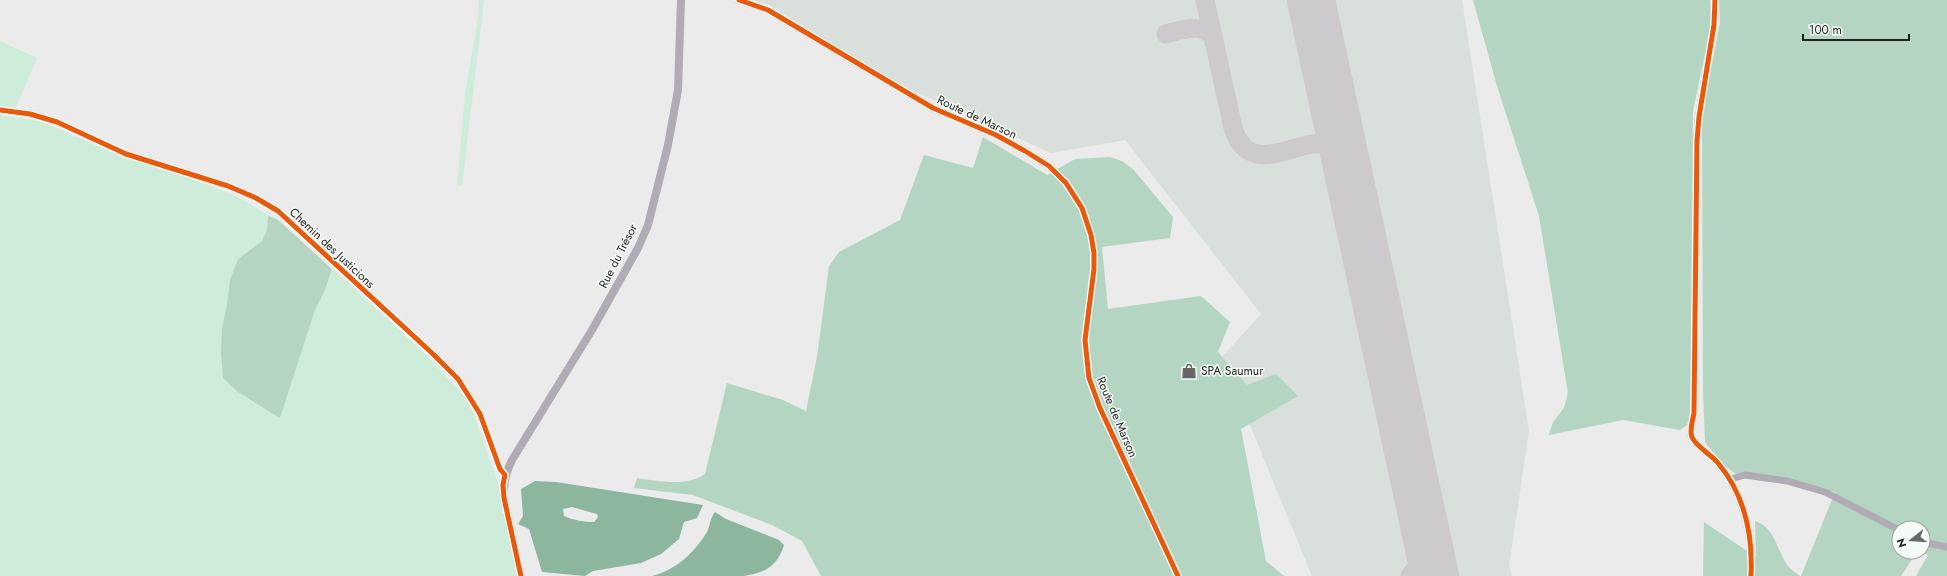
<svg xmlns="http://www.w3.org/2000/svg" width="1947" height="576" viewBox="0 0 1947 576" font-family="Jost,sans-serif">
<style>
.built{fill:#d9dfdb}
.green{fill:#ceecda}
.forest{fill:#b4d5c1}
.water{fill:#8db69e;fill-rule:evenodd}
.lines{fill:none;stroke-linecap:round;stroke-linejoin:round}
.taxiway{stroke:#cccacc;stroke-width:19}
.runway{stroke:#cccacc;stroke-width:48}
.minor{stroke:#b0abb4;stroke-width:7}
.tertiary{stroke:#b0abb4;stroke-width:8}
.cycleway-casing{stroke:#f6faf7;stroke-width:8}
.cycleway{stroke:#e8590c;stroke-width:5}
.labels{text-anchor:middle;dominant-baseline:central;stroke-width:3;stroke-linejoin:round;paint-order:stroke}
.street-label{font-size:12px;fill:#1f2020;stroke:#f6faf7}
.poi-label{font-size:12px;fill:#1f2020;stroke:#f6faf7;text-anchor:start}
</style>
<rect width="100%" height="100%" fill="#eaebea"/>
<path class="built" d="M 753,0 L 1462,0 L 1529,431 L 1509,566 L 1512,576 L 1312,576 L 1222,357 L 1261,314 L 1125,140 L 1051,153 L 918,93 L 869,67 L 770,5 Z"/>
<g class="green">
<path d="M 479,0 L 484,0 L 462,185 L 457,186 L 465,94 L 478,18 Z"/>
<path d="M 0,41 L 37,58 L 15,109 L 0,107 Z"/>
<path d="M 0,115 L 43,122 L 85,141 L 211,186 L 241,199 L 268,215 L 267,230 L 262,241 L 238,259 L 230,278 L 227,304 L 222,328 L 280,418 L 315,310 L 325,290 L 333,269 L 422,351 L 464,395 L 473,412 L 498,483 L 512,547 L 516,576 L 0,576 Z"/>
</g>
<g class="forest">
<path d="M 1473,0 L 1710,0 L 1711,25 L 1693,111 L 1691,335 L 1692,408 L 1687,425 L 1680,430 L 1623,420 L 1549,435 L 1553,422 L 1564,408 L 1568,393 L 1539,216 L 1497,86 Z"/>
<path d="M 1719,0 L 1947,0 L 1947,576 L 1916,576 L 1928,555 L 1923,552 L 1923,528 L 1899,528 L 1899,552 L 1917,552 L 1901,576 L 1801,576 L 1835,492 L 1737,475 L 1720,462 L 1705,442 L 1703,391 L 1702,115 L 1720,23 Z"/>
<path d="M 983,137 L 1047,175 L 1075,159 L 1110,157 L 1122,161 L 1133,169 L 1173,217 L 1170,238 L 1102,247 L 1108,309 L 1201,296 L 1230,322 L 1218,352 L 1247,385 L 1276,374 L 1298,396 L 1241,429 L 1266,561 L 1284,576 L 821,576 L 802,541 L 772,525 L 693,495 L 634,488 L 637,478 C 658,481 687,487 705,474 L 727,383 L 783,400 L 806,411 L 817,357 L 829,266 L 839,252 L 900,220 L 924,155 L 973,168 Z"/>
<path d="M 268,215 L 278,220 L 332,269 L 325,290 L 315,310 L 280,418 L 238,392 L 223,378 L 221,353 L 222,328 L 227,304 L 230,279 L 238,259 L 262,241 L 267,230 Z"/>
<path d="M 1755,521 C 1776,528 1776,550 1788,566 C 1791,570 1796,573 1800,576 L 1703,576 L 1704,522 L 1756,557 Z"/>
</g>
<g class="water">
<path d="M 535,481 L 556,482 L 703,505 L 697,518 L 684,522 L 679,539 L 661,554 L 641,563 L 593,571 L 585,576 L 542,572 L 529,529 L 518,524 L 523,516 L 521,489 ZM 572,507 L 597,514 L 598,517 L 594,522 C 583,522 573,520 564,516 L 563,509 Z"/>
<path d="M 715,512 L 726,519 L 779,540 L 784,545 C 777,567 765,573 743,576 L 652,576 C 676,570 694,553 707,532 C 710,526 710,518 715,512 Z"/>
</g>
<g class="lines">
<g class="taxiway">
<path d="M 1205,0 L 1233,128 C 1250,182 1301,135 1329,145 C 1337,148 1342,155 1345,162"/>
<path d="M 1166,34 C 1182,30 1204,21 1214,40"/>
<path d="M 1316,144 C 1331,138 1334,127 1335,112"/>
<path d="M 1410,576 L 1427,554 L 1425,532"/>
</g>
<path class="runway" d="M 1311,0 L 1435,576"/>
<g class="minor">
<path d="M 0,110 L 30,114 L 57,122 L 126,154 L 228,186 L 256,198 L 278,211 L 433,354 L 458,379 L 469,395 L 480,414 L 500,469 L 505,475"/>
<path d="M 1731,479 L 1745,475 L 1787,481 L 1825,492 L 1899,530"/>
<path d="M 1923,542 L 1947,547"/>
</g>
<g class="tertiary">
<path d="M 739,0 L 768,10 L 933,108 L 996,135 L 1025,151 L 1049,166 L 1066,183 L 1082,208 L 1091,235 L 1094,253 L 1094,269 L 1085,340 L 1089,378 L 1100,408 L 1178,576"/>
<path d="M 1715,0 L 1714,25 L 1699,117 L 1697,141 L 1694,413 C 1693,420 1689,430 1692,437 C 1695,446 1712,455 1718,463 C 1745,495 1753,535 1751,576"/>
<path d="M 521,576 L 504,498 C 503,483 506,473 512,460 L 592,330 L 638,248 L 648,225 L 668,145 L 678,90 L 681,0"/>
</g>
<defs>
<g id="cycleway">
<path d="M 739,0 L 768,10 L 933,108 L 996,135 L 1025,151 L 1049,166 L 1066,183 L 1082,208 L 1091,235 L 1094,253 L 1094,269 L 1085,340 L 1089,378 L 1100,408 L 1178,576"/>
<path d="M 1715,0 L 1714,25 L 1699,117 L 1697,141 L 1694,413 C 1693,420 1689,430 1692,437 C 1695,446 1712,455 1718,463 C 1745,495 1753,535 1751,576"/>
<path d="M 0,110 L 30,114 L 57,122 L 126,154 L 228,186 L 256,198 L 278,211 L 433,354 L 458,379 L 480,414 L 500,469 L 505,475 L 503,485 L 504,498 L 521,576"/>
</g>
</defs>
<use href="#cycleway" class="cycleway-casing"/>
<use href="#cycleway" class="cycleway"/>
</g>
<defs>
<symbol id="shop-bare" viewBox="-9 -9 18 18"><path d="M-5-2.5h2.3a2.7 3.5 0 0 1 5.4 0H5L5.5 6h-11ZM-1.5-2.5h3a1.5 2.3 0 0 0-3 0Z" fill="#666767" stroke="#f6faf7" stroke-width="2.5" paint-order="stroke"/></symbol>
</defs>
<g fill-rule="evenodd">
<use href="#shop-bare" x="1178" y="360" width="22" height="22"/>
</g>
<g class="labels">
<g class="street-label">
<text transform="translate(977 117) rotate(25)">Route de Marson</text>
<text transform="translate(332 248) rotate(43)">Chemin des Justicions</text>
<text transform="translate(618 256) rotate(-63)">Rue du Trésor</text>
<text transform="translate(1117 417) rotate(67)">Route de Marson</text>
</g>
<g class="poi-label">
<text x="1201" y="371">SPA Saumur</text>
</g>
</g>
<g transform="translate(1911 540) rotate(253)"><circle r="19" fill="#f6faf7" stroke="#a0a3a1"/>
<path d="M0-3L7 15L0 10L-7 15Z" fill="#666767"/>
<text y="-6" font-size="11" font-weight="bold" text-anchor="middle" fill="#1f2020">N</text>
</g>
<path d="M1803 34v6h106v-6" fill="none" stroke="#1f2020" stroke-width="2"/>
<text x="1809" y="34" font-size="12" fill="#1f2020" stroke="#f6faf7" stroke-width="3" paint-order="stroke">100 m</text>
</svg>
